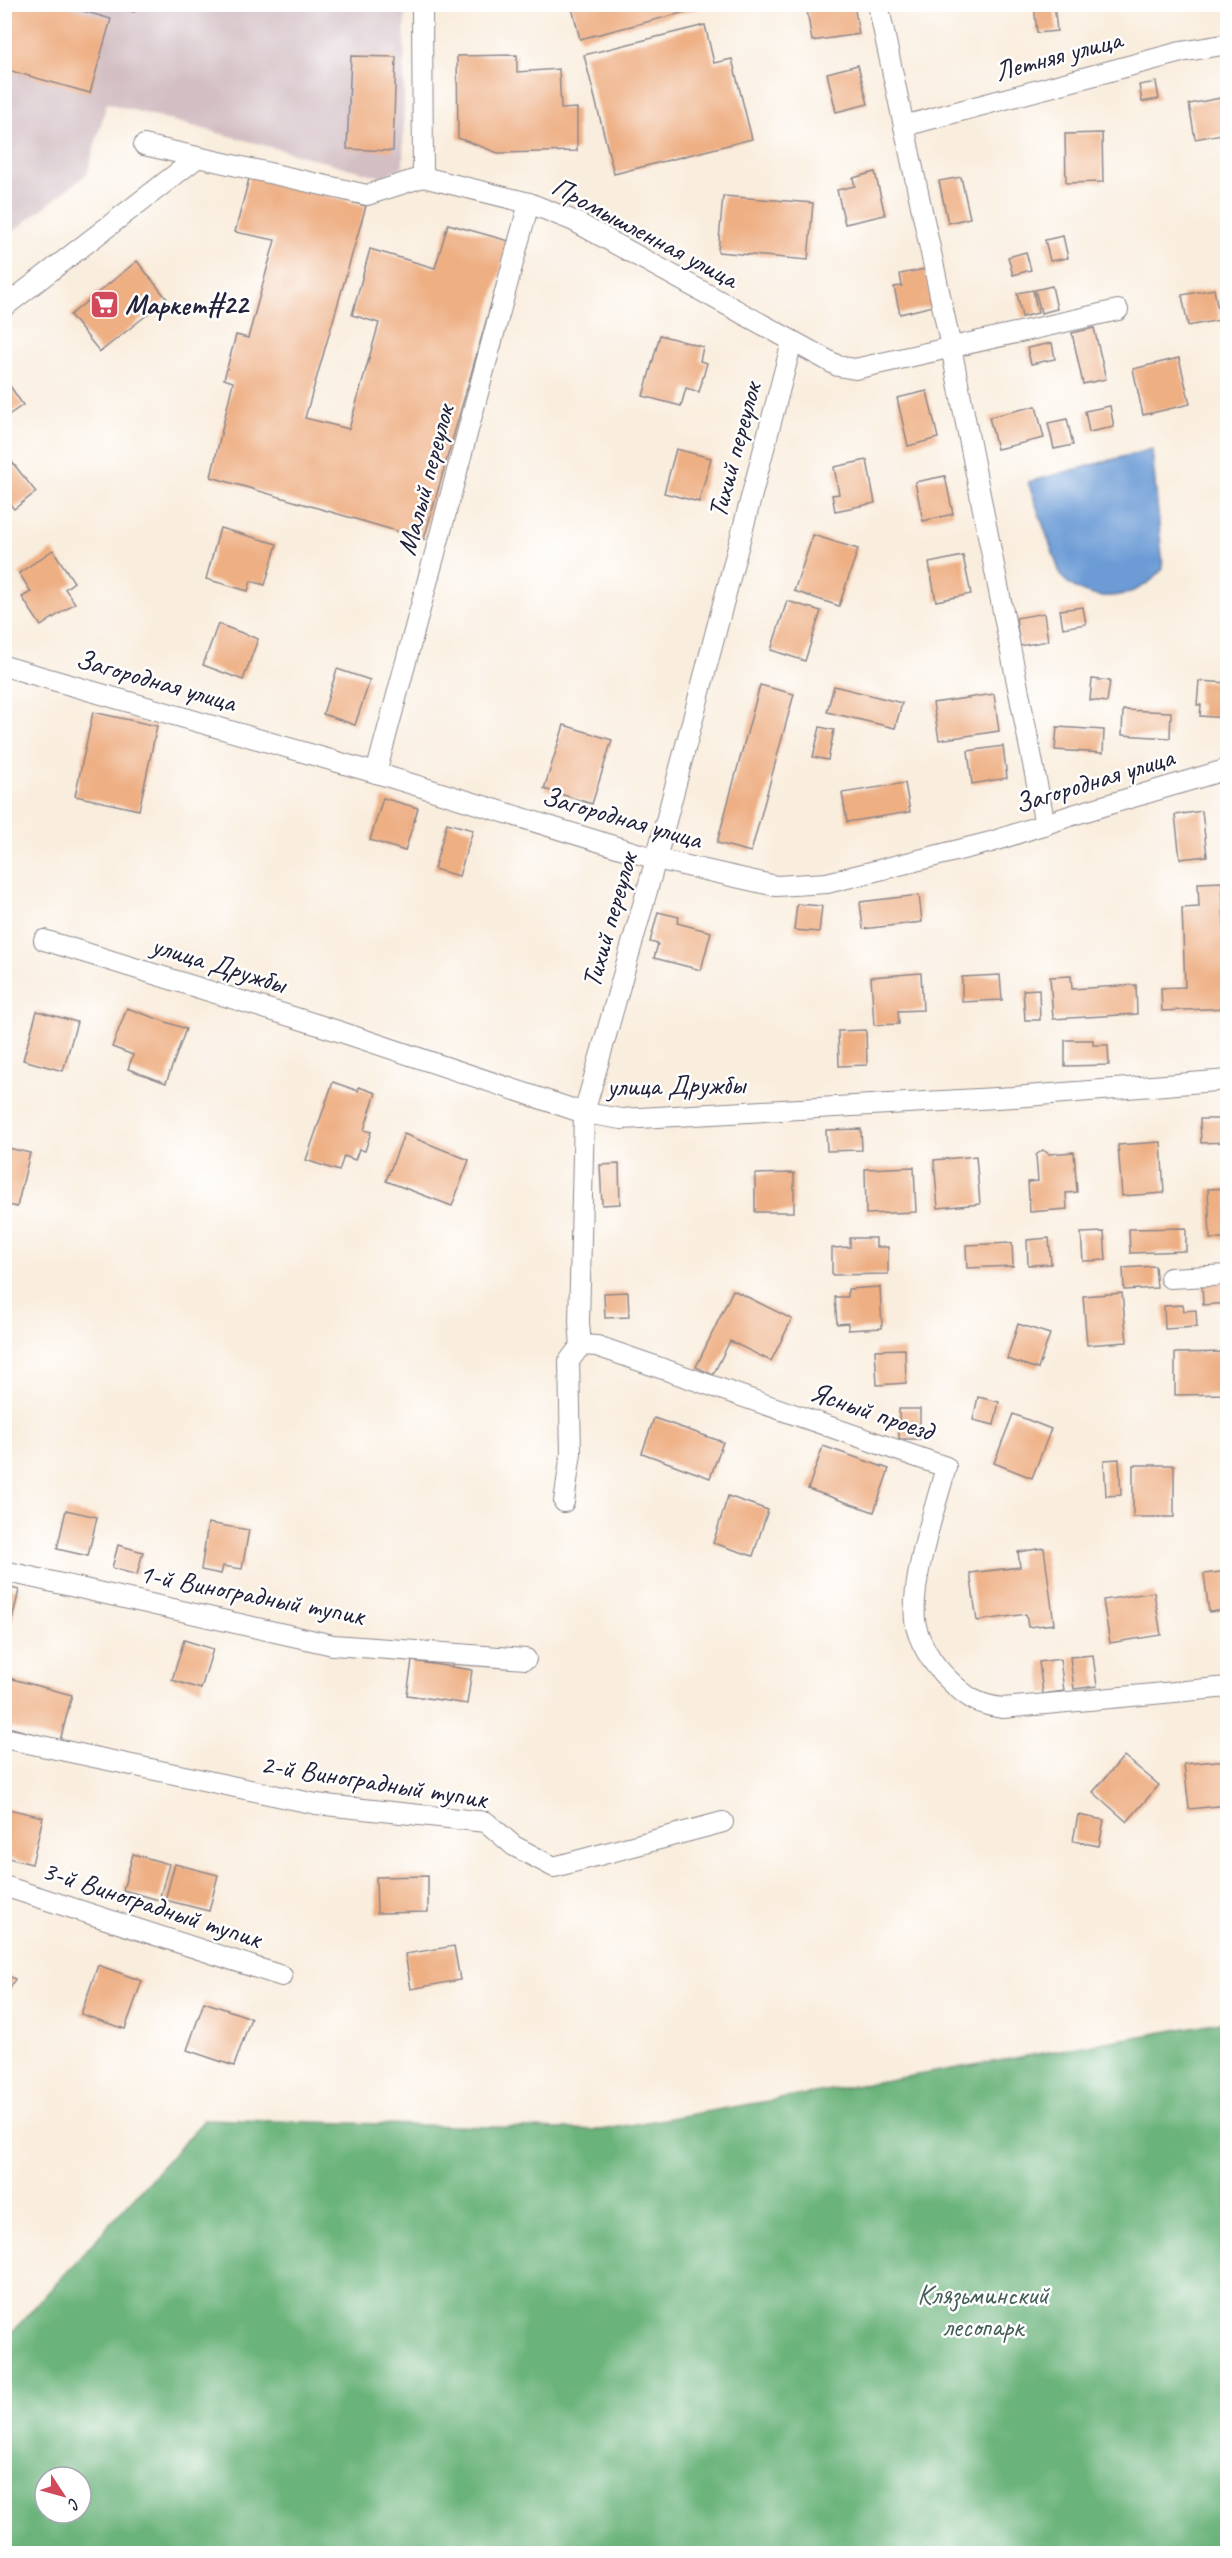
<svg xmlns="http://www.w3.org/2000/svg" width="1232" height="2558" viewBox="0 0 1232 2558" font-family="Caveat,sans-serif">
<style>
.industrial{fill:#d2bec3}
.forest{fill:#6bb37a;stroke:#466a5a;stroke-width:1.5;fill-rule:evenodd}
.water{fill:#6c9bd5;stroke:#475e88;stroke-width:1.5}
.building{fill:#eeaf83}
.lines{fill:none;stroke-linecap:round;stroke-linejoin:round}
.street-casing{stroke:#8e888c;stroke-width:22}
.street{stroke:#fff;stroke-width:20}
.labels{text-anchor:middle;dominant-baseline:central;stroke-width:5;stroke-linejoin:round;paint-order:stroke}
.street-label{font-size:28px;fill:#22223b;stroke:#fff}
.poi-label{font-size:28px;font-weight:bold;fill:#22223b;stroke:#fff;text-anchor:start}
.park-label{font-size:28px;fill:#445f58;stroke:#fff}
</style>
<rect width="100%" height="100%" fill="#fff"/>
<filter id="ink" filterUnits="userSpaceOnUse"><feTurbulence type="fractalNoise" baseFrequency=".0167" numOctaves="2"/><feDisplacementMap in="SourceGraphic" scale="12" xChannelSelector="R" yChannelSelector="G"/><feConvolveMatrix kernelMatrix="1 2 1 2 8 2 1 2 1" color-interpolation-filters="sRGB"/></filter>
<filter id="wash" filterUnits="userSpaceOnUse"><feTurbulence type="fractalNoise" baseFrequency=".008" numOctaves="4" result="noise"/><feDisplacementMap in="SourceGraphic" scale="24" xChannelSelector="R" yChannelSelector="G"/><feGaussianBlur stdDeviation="1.35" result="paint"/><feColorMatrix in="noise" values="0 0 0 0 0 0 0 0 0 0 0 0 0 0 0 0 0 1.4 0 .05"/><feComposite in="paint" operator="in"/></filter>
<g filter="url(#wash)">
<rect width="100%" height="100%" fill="#f9eddd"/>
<path class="industrial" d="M 5,5 L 405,5 L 403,166 L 381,177 L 107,103 L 87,174 L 5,238 Z"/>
<path class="forest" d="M 1227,2021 L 1227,2553 L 5,2553 L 5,2340 L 205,2119 L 601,2130 ZM 45,2477 L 81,2477 L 81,2513 L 45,2513 Z"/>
<path class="water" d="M 1152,449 L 1163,568 C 1139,601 1088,607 1061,576 L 1028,482 Z"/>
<g id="blocks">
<g class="building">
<path d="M 4,4 L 59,4 L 111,19 L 90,93 L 4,69 Z"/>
<path d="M 109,4 L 136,4 L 134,12 Z"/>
<path d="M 571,4 L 713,4 L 713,5 L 580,39 Z"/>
<path d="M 806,4 L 854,4 L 859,34 L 812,41 Z"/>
<path d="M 1034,4 L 1054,4 L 1057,31 L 1037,33 Z"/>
<path d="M 705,25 L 714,63 L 732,59 L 752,139 L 614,174 L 584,55 Z"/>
<path d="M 517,55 L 517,72 L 559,69 L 561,109 L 577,108 L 577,151 L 498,153 L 458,138 L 457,56 Z"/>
<path d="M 351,56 L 396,57 L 393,151 L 347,149 Z"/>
<path d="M 858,65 L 868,104 L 836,112 L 827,73 Z"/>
<path d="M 1156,82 L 1159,99 L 1142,102 L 1139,85 Z"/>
<path d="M 1226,97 L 1228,133 L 1195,139 L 1189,104 Z"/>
<path d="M 1102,133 L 1103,182 L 1066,183 L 1065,134 Z"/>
<path d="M 875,172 L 885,215 L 845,224 L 837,190 L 855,186 L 853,178 Z"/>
<path d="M 250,175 L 366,206 L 305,418 L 349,429 L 379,323 L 352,315 L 370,249 L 435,268 L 448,224 L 509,241 L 424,539 L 211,477 L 233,382 L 224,379 L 236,335 L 248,338 L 275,240 L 235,232 Z"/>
<path d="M 961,177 L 970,218 L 948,223 L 939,181 Z"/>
<path d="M 723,196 L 813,203 L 808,260 L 718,252 Z"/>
<path d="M 1063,236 L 1068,258 L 1050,261 L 1045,240 Z"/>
<path d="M 1026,252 L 1031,270 L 1013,275 L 1008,257 Z"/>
<path d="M 137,261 L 167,299 L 100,352 L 70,315 Z"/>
<path d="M 925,269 L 933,306 L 900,314 L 894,287 L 902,286 L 900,274 Z"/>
<path d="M 1052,286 L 1057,309 L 1041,313 L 1035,290 Z"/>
<path d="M 1214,289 L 1220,320 L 1188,326 L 1182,295 Z"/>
<path d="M 1033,290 L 1038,313 L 1022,317 L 1017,293 Z"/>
<path d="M 1094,328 L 1106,379 L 1083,384 L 1072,333 Z"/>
<path d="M 660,335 L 703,347 L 700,361 L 707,363 L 699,392 L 686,388 L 681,406 L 643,396 Z"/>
<path d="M 1052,343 L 1055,359 L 1031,364 L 1027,348 Z"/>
<path d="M 1179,358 L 1190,404 L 1143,415 L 1133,369 Z"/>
<path d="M 4,377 L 23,405 L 7,416 L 4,411 Z"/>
<path d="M 927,391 L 938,438 L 908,446 L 897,398 Z"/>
<path d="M 1036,406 L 1044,438 L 997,449 L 989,417 Z"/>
<path d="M 1110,406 L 1114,427 L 1089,432 L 1085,411 Z"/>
<path d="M 1067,419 L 1073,445 L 1054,449 L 1048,423 Z"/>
<path d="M 676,449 L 711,458 L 699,502 L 664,493 Z"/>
<path d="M 4,452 L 36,492 L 14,509 L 4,497 Z"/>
<path d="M 867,460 L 875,503 L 835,511 L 832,495 L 839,494 L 834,467 Z"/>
<path d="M 945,476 L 953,514 L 923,521 L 915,482 Z"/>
<path d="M 220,528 L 277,544 L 265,585 L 251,581 L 248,591 L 206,579 Z"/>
<path d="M 813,535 L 858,549 L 839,606 L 794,591 Z"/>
<path d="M 53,550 L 74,582 L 65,589 L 75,603 L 41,626 L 22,597 L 31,592 L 19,573 Z"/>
<path d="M 963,556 L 971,594 L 936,601 L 929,563 Z"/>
<path d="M 787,601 L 821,611 L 805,661 L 771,650 Z"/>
<path d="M 1083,607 L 1086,624 L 1063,628 L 1060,610 Z"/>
<path d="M 1044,613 L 1048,641 L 1020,646 L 1016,618 Z"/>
<path d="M 218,624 L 258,639 L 243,680 L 203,665 Z"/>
<path d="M 337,669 L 370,680 L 355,725 L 323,714 Z"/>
<path d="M 1092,679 L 1110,681 L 1107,702 L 1090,700 Z"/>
<path d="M 1199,681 L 1228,683 L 1228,718 L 1200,716 L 1201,705 L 1197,705 Z"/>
<path d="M 760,685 L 794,694 L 751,852 L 717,843 Z"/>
<path d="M 834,686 L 902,703 L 895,728 L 827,712 Z"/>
<path d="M 994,694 L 999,731 L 939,740 L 933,703 Z"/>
<path d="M 1123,710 L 1171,712 L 1170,738 L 1122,735 Z"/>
<path d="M 93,712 L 157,726 L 139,810 L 75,796 Z"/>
<path d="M 1223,721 L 1228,722 L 1228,742 L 1222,741 Z"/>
<path d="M 564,725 L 612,740 L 592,804 L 544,789 Z"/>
<path d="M 820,727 L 834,730 L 828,760 L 813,757 Z"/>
<path d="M 1057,727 L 1104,730 L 1103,753 L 1055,750 Z"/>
<path d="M 1003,746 L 1007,778 L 972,784 L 968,751 Z"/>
<path d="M 905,783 L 910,812 L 847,822 L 842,793 Z"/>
<path d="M 383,798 L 418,808 L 405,851 L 370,840 Z"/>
<path d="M 1202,811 L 1207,856 L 1180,859 L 1175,815 Z"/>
<path d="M 447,823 L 473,830 L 459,876 L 434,869 Z"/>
<path d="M 1222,882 L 1228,1008 L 1162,1011 L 1161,988 L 1185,987 L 1182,908 L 1199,907 L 1198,883 Z"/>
<path d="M 919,895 L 922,922 L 863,929 L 860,902 Z"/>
<path d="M 797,904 L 822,906 L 819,932 L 794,930 Z"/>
<path d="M 658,912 L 679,917 L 677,923 L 711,932 L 701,970 L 654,958 L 658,944 L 650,942 Z"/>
<path d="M 921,973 L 923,1010 L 898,1011 L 899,1024 L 874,1025 L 871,977 Z"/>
<path d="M 1000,975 L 1002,1000 L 962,1002 L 962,977 Z"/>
<path d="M 1071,976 L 1072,989 L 1136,985 L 1137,1014 L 1053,1019 L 1050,977 Z"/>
<path d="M 1039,989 L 1040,1020 L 1025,1020 L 1023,990 Z"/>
<path d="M 127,1008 L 186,1029 L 166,1083 L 128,1069 L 133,1055 L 112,1047 Z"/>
<path d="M 37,1011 L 77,1022 L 63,1071 L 23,1060 Z"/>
<path d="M 866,1030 L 867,1065 L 839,1066 L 838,1031 Z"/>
<path d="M 1065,1040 L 1093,1040 L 1093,1045 L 1108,1045 L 1109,1065 L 1065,1066 Z"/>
<path d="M 333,1082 L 358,1091 L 359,1087 L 376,1093 L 364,1130 L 371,1132 L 365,1151 L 359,1149 L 355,1160 L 344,1156 L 339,1171 L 306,1160 Z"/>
<path d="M 1200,1119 L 1228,1119 L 1228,1142 L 1201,1143 Z"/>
<path d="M 861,1129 L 862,1150 L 827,1151 L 826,1130 Z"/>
<path d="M 404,1134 L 469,1160 L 452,1206 L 386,1181 Z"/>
<path d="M 1161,1142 L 1164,1193 L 1122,1196 L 1118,1145 Z"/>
<path d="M 4,1147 L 30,1153 L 17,1207 L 4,1204 Z"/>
<path d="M 1043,1150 L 1049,1154 L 1074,1152 L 1077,1192 L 1066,1193 L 1067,1209 L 1030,1212 L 1028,1182 L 1038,1181 L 1036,1155 Z"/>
<path d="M 976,1156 L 980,1204 L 938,1208 L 934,1160 Z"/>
<path d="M 619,1164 L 620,1204 L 602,1205 L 600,1165 Z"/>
<path d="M 914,1167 L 916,1212 L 866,1214 L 865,1169 Z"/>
<path d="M 794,1173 L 794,1212 L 755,1212 L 755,1174 Z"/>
<path d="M 1228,1188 L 1228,1239 L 1210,1239 L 1208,1189 Z"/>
<path d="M 1186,1228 L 1186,1251 L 1130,1253 L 1129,1229 Z"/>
<path d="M 1104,1232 L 1106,1260 L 1083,1261 L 1081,1233 Z"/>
<path d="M 850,1238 L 876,1238 L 876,1247 L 888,1247 L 888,1274 L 832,1275 L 832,1248 L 850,1247 Z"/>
<path d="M 1049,1238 L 1051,1264 L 1028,1265 L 1027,1240 Z"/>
<path d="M 1012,1243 L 1013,1266 L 967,1268 L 966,1245 Z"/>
<path d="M 1155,1266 L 1157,1288 L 1124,1290 L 1123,1268 Z"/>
<path d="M 1228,1282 L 1228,1303 L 1203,1305 L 1202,1283 Z"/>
<path d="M 880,1287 L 882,1328 L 848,1330 L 848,1323 L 837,1324 L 835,1297 L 848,1297 L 848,1289 Z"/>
<path d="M 733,1290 L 792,1319 L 771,1361 L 730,1341 L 713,1375 L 696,1367 Z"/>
<path d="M 628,1292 L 629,1317 L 605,1318 L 604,1293 Z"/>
<path d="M 1122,1293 L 1127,1342 L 1087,1345 L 1083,1296 Z"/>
<path d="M 1183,1305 L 1184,1311 L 1196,1310 L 1197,1327 L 1165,1329 L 1164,1306 Z"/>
<path d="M 1018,1324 L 1050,1334 L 1038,1369 L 1007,1359 Z"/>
<path d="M 905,1349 L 906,1383 L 877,1385 L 875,1350 Z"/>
<path d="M 1227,1352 L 1227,1394 L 1175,1395 L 1175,1353 Z"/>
<path d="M 978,1397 L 999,1402 L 994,1425 L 973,1420 Z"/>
<rect x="899" y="1409" width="21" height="30"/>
<path d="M 1013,1414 L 1051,1429 L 1032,1478 L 994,1463 Z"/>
<path d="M 654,1418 L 723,1442 L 710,1478 L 642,1453 Z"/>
<path d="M 823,1446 L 889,1469 L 874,1512 L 808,1489 Z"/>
<path d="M 1119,1459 L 1121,1495 L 1106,1496 L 1104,1460 Z"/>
<rect x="1133" y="1465" width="41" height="52"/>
<path d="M 728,1496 L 768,1510 L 753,1556 L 713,1543 Z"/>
<path d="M 66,1510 L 97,1517 L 88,1556 L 57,1549 Z"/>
<path d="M 208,1523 L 249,1530 L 242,1569 L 223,1566 L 221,1574 L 201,1570 Z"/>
<path d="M 118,1545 L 143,1552 L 137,1575 L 112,1568 Z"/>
<path d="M 1044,1548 L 1054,1624 L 1028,1627 L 1026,1614 L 977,1621 L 970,1573 L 1020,1567 L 1018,1552 Z"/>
<path d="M 1228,1571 L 1228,1610 L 1209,1612 L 1204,1574 Z"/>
<path d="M 4,1586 L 19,1590 L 9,1633 L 4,1632 Z"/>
<path d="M 1154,1592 L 1161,1635 L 1110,1643 L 1103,1600 Z"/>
<path d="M 184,1640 L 213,1649 L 201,1689 L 172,1680 Z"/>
<path d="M 1093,1655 L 1097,1686 L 1074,1689 L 1070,1657 Z"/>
<path d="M 1060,1659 L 1064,1691 L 1043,1694 L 1039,1662 Z"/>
<path d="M 412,1661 L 472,1670 L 467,1704 L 407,1695 Z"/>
<path d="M 5,1677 L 72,1695 L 60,1741 L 4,1726 Z"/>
<path d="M 1124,1756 L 1159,1785 L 1127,1822 L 1093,1792 Z"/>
<path d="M 1228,1760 L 1228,1805 L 1189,1809 L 1184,1764 Z"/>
<path d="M 4,1808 L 43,1817 L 32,1864 L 4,1857 Z"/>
<path d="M 1078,1815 L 1104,1820 L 1099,1846 L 1073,1841 Z"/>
<path d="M 133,1854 L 169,1864 L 159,1900 L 123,1890 Z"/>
<path d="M 175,1864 L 218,1875 L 209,1911 L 165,1900 Z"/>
<path d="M 428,1876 L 428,1912 L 377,1913 L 376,1877 Z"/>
<path d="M 454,1946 L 460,1980 L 411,1989 L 405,1954 Z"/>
<path d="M 98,1965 L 142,1981 L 125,2029 L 81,2014 Z"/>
<path d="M 4,1974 L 15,1979 L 4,2000 Z"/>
<path d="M 204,2002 L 251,2018 L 234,2066 L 187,2050 Z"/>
</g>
</g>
</g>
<g filter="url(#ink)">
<use href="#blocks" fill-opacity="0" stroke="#8e888c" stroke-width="1.5"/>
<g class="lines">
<defs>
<g id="street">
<path d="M 422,4 L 423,177"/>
<path d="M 878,4 L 951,347 L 1045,825"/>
<path d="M 904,126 L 1181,52 L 1228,44"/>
<path d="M 144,145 L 367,195 L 423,177"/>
<path d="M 423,177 L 529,203 L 574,221 L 838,366 L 855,369 L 1118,310"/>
<path d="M 4,307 L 198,157"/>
<path d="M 4,666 L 376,773 L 656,859 L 776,886 L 827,883 L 991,842 L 1076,814 L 1228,769"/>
<path d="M 376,773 L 529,203"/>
<path d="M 44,940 L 338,1031 L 584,1113 L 622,1119 L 1014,1097 L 1228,1080"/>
<path d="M 1170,1278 L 1228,1275"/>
<path d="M 581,1345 L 579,1323 L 584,1113 L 656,859 L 792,342"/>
<path d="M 564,1502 L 571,1453 L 569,1361 L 581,1345 L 597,1346 L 946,1467 C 935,1509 911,1578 915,1620 C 917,1640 933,1665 948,1679 C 966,1697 977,1705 1003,1708 L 1228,1687"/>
<path d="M 4,1571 L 333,1645 L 526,1659"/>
<path d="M 4,1738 L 316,1804 L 486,1822 L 514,1846 L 554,1867 L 723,1822"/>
<path d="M 4,1886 L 282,1976"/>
</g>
</defs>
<use href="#street" class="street-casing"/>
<use href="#street" class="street"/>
</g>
</g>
<defs>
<symbol id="supermarket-square" viewBox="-11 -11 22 22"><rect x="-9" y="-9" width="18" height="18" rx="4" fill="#d1495b" stroke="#fff"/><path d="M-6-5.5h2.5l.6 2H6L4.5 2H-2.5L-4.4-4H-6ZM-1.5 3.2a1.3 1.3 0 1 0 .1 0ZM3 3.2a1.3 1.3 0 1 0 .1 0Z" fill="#fff"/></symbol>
</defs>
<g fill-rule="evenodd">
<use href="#supermarket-square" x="88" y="288" width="33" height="33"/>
</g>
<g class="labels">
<g class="street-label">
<text transform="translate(1058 55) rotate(-15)">Летняя улица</text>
<text transform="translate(645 232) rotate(28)">Промышленная улица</text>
<text transform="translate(734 450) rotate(-75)">Тихий переулок</text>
<text transform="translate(425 480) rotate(-75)">Малый переулок</text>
<text transform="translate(156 680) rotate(16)">Загородная улица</text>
<text transform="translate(1094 780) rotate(-17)">Загородная улица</text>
<text transform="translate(622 817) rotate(16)">Загородная улица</text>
<text transform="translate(609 920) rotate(-74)">Тихий переулок</text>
<text transform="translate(219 964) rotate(17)">улица Дружбы</text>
<text transform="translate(676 1085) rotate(-1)">улица Дружбы</text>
<text transform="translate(872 1411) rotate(19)">Ясный проезд</text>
<text transform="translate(252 1594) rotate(11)">1-й Виноградный тупик</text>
<text transform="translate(374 1781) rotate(9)">2-й Виноградный тупик</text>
<text transform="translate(152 1904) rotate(18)">3-й Виноградный тупик</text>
</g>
<g class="poi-label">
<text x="125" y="304">Маркет#22</text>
</g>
<g class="park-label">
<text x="983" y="2294">Клязьминский<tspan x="983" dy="32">лесопарк</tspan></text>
</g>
</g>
<rect width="1232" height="2558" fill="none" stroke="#fff" stroke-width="24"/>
<g transform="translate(63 2495) rotate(126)"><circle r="28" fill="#ffffff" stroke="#a7a7b1" stroke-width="1.5"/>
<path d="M0-4.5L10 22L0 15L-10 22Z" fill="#d1495b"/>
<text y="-9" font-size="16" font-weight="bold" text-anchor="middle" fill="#22223b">С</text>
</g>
</svg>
